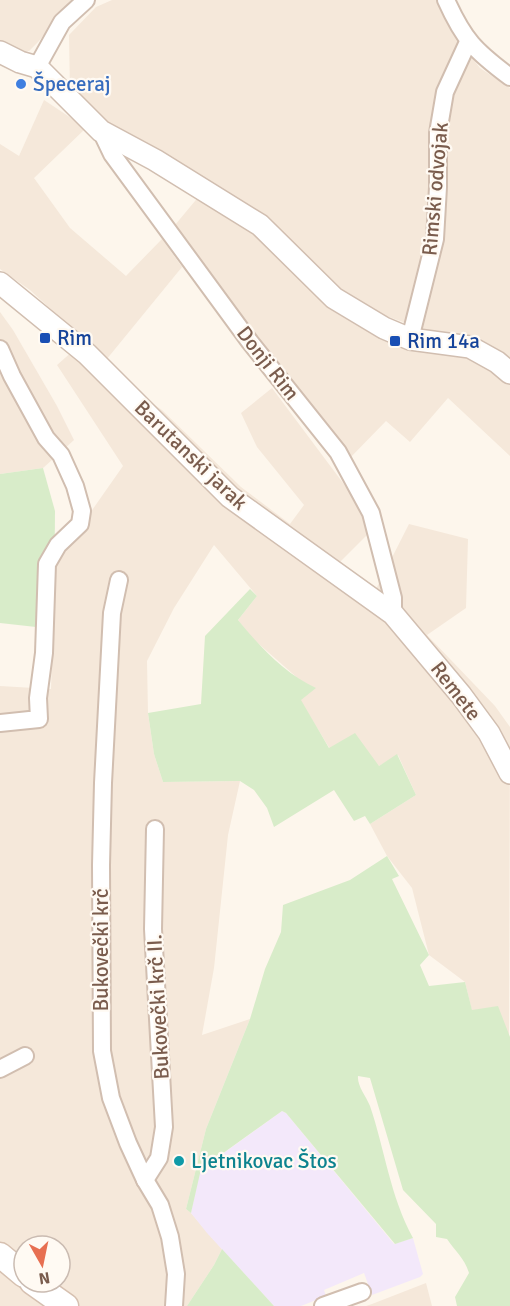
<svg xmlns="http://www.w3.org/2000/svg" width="510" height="1306" viewBox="0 0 510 1306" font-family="Signika,sans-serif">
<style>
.residential{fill:#f5e8da;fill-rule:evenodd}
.education{fill:#f3e8fa}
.green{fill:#d8ecc9}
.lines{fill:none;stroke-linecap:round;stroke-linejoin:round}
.minor-casing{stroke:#d1beb0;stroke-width:20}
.tertiary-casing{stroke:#d1beb0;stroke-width:24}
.secondary-casing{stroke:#d6c0b0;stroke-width:27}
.minor{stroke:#fff;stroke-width:16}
.tertiary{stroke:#fff;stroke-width:21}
.secondary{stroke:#fff;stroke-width:24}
.shop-dot{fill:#3f7fe0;stroke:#fffaf3;stroke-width:2}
.transit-dot{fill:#1a4fb4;stroke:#fffaf3;stroke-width:2}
.culture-dot{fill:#0f9aa8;stroke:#fffaf3;stroke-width:2}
.labels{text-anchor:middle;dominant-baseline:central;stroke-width:4.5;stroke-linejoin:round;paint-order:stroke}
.shop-label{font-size:21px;fill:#366cbe;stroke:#fffaf3;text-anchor:start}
.street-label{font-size:21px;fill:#7a5c4d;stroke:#fffaf3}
.transit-label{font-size:21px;fill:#164399;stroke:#fffaf3;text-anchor:start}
.culture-label{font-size:21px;fill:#0d838f;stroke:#fffaf3;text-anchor:start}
</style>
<rect width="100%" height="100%" fill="#fdf6ec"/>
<g class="residential">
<path d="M 0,0 L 85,0 L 57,18 L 39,41 L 29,51 L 22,52 L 0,42 Z"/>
<path d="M 112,0 L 436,0 L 459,41 L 480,68 L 510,88 L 510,358 L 475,337 L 425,330 L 381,314 L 344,292 L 208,181 L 170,156 L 107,122 L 70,92 L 69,35 L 96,7 Z"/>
<path d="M 44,100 L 86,128 L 34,178 L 70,228 L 126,276 L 162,239 L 182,267 L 106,360 L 30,290 L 0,269 L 0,144 L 19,156 Z"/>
<path d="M 200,195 L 256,236 L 359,325 L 407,350 L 454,355 L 480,361 L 510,383 L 510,456 L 448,398 L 410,442 L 386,421 L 348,460 L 187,243 L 175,225 Z"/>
<path d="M 0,312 L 13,330 L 57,406 L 74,440 L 43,468 L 0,474 Z"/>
<path d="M 74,350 L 162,410 L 241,487 L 290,524 L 304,505 L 257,447 L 241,413 L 272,388 L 355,499 L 369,533 L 340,562 L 376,589 L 409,524 L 468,539 L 466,608 L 427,635 L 495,706 L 510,727 L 509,1037 L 472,1011 L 465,982 L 429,955 L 412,888 L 387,856 L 370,824 L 416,795 L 398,755 L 379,766 L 330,749 L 300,700 L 315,688 L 301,681 L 252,638 L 238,620 L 257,596 L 214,545 L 174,608 L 147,661 L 148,713 L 154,754 L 163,782 L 240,781 L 228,835 L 214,968 L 202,1035 L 250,1019 L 206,1129 L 186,1209 L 191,1213 L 222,1249 L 214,1265 L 187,1306 L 0,1306 L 0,686 L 51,689 L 55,563 L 123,466 L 57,365 ZM 24,1246 L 60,1246 L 60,1282 L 24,1282 Z"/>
<path d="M 426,1283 L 432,1306 L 366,1306 L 372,1304 Z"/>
</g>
<path class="education" d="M 282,1111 L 286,1113 L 394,1244 L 413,1238 L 423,1274 L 420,1277 L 372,1295 L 364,1273 L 324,1290 L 326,1296 L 301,1306 L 274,1306 L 207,1233 L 191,1213 L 200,1170 Z"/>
<g class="green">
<path d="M 43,468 L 55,511 L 54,629 L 0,623 L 0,474 Z"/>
<path d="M 250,589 L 257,596 L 238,620 C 259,646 285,674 316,688 L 301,700 L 329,748 L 355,733 L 379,766 L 397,754 L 416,795 L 370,824 L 365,816 L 354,821 L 334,790 L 274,827 L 267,808 L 254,790 L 240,781 L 163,782 L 154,754 L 148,713 L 201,704 L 205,636 Z"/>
<path d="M 387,856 L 399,876 L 392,879 L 429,955 L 420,965 L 429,986 L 465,982 L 472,1010 L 498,1006 L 510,1037 L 510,1306 L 457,1306 L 455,1297 L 469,1273 C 465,1259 455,1251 447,1239 L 436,1237 L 436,1224 L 403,1190 L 370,1078 L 358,1076 C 357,1086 366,1096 370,1106 C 385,1150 390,1196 413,1238 L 395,1244 L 286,1113 L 282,1111 L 201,1169 L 191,1213 L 186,1209 L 206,1129 L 250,1019 L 265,969 L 281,932 L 283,905 L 350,880 Z"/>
<path d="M 222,1249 L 274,1306 L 187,1306 L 214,1265 Z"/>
</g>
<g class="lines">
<defs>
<g id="minor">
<path d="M 446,0 C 464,40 475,51 510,77"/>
<path d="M 37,67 L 62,22 L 86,0"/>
<path d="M 101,131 L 112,154 L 250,342 L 338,452 L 371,513 L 393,598 L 393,614"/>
<path d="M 410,339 L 435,239 L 438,187 L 438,133 L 445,92 L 468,42"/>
<path d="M 0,349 L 12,376 L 46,438 L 61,455 L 75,486 L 82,511 L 80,524 L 58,545 L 47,564 L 44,653 L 38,698 L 39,719 L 0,723"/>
<path d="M 119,580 L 112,613 L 103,783 L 101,865 L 102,1051 L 111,1098 L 128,1143 L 145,1180 L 160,1205 L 170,1237 L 176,1274 L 174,1306"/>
<path d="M 0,1069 L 25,1056"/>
<path d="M 145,1180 L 159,1158 L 164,1127 L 153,929 L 155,829"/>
<path d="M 323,1306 L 362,1292"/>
</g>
<g id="tertiary">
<path d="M 0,52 L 20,62 L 37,67 L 101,131 L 155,160 L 260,225 L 334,298 L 384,328 L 410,339 L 470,347 L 497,362 L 510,373"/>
<path d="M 0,283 L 87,354 L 230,497 L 393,614 L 461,695 L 489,733 L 510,773"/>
</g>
<g id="secondary">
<path d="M 0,1255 L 24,1275"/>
<path d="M 32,1282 L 66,1306"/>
</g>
</defs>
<use href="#minor" class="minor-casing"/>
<use href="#tertiary" class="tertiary-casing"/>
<use href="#secondary" class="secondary-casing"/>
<use href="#minor" class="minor"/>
<use href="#tertiary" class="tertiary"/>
<use href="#secondary" class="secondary"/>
</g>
<circle class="shop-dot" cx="21" cy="84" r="6"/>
<g class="transit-dot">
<rect x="39" y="332" width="12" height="12" rx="3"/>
<rect x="389" y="335" width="12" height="12" rx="3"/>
</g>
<circle class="culture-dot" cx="179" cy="1161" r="6"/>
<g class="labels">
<g class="shop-label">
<text x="33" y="84">Špeceraj</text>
</g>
<g class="street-label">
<text transform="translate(435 189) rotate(-85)">Rimski odvojak</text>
<text transform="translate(268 363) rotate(52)">Donji Rim</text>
<text transform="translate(191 455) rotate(44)">Barutanski jarak</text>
<text transform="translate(456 691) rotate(52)">Remete</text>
<text transform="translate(101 950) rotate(-90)">Bukovečki krč</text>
<text transform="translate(158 1007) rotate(-93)">Bukovečki krč II.</text>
</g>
<g class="transit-label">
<text x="57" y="338">Rim</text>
<text x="407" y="341">Rim 14a</text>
</g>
<g class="culture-label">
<text x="191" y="1161">Ljetnikovac Štos</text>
</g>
</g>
<g transform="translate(42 1264) rotate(171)"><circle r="28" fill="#fffaf3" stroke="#cabbb1" stroke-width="1.5"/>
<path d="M0-4.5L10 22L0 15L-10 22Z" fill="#e76f51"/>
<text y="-9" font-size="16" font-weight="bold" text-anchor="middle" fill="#7a5c4d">N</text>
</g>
</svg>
